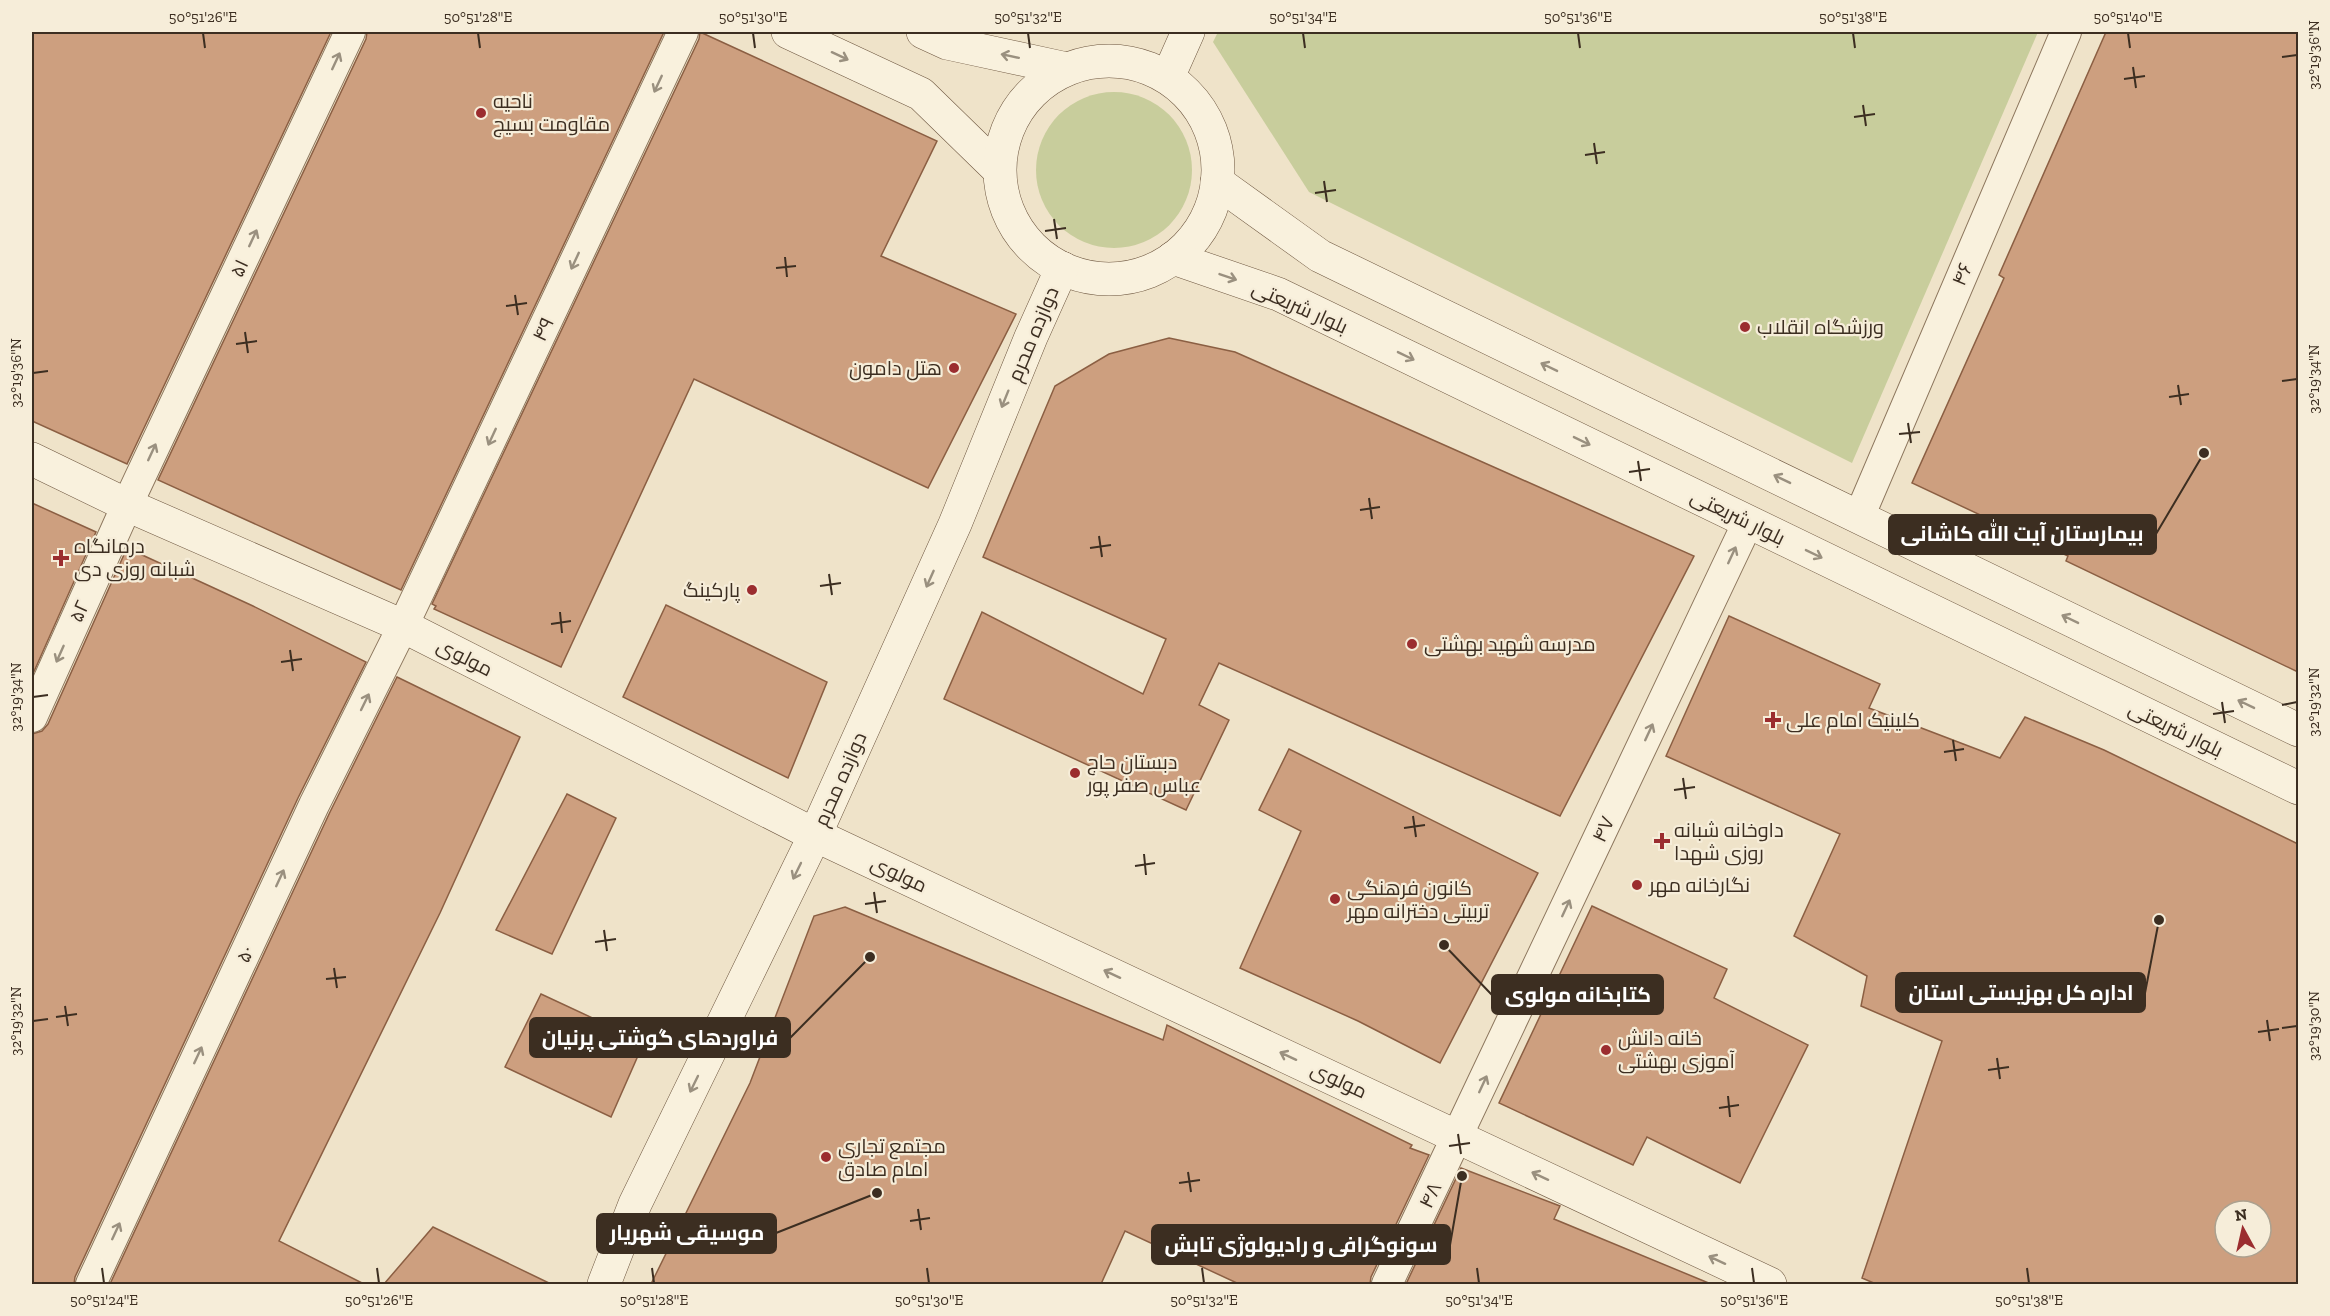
<svg xmlns="http://www.w3.org/2000/svg" width="2330" height="1316" viewBox="0 0 2330 1316" font-family="'Zilla Slab',Cairo,serif">
<style>
.green{fill:#c8cd9c}
.building{fill:#cd9f7f;stroke:#8b5f43;stroke-width:1.5;fill-rule:evenodd}
.lines{fill:none;stroke-linecap:round;stroke-linejoin:round}
.minor-casing{stroke:#8c765d;stroke-width:32}
.secondary-casing{stroke:#6e5740;stroke-width:34}
.minor{stroke:#f9f1dd;stroke-width:30}
.secondary{stroke:#f9f1dd;stroke-width:33}
.oneway{stroke:#9a907f}
.ticks{fill:none;stroke:#3c2e21;stroke-width:2}
.poi-dot{fill:#9b2d2f;stroke:#f6edd9;stroke-width:2}
.labels{text-anchor:middle;dominant-baseline:central;stroke-width:4.5;stroke-linejoin:round;paint-order:stroke}
.poi-label{font-size:20px;fill:#3c2e21;stroke:#f6edd9;text-anchor:start}
.street-label{font-size:20px;fill:#3c2e21;stroke:#f6edd9}
.leader{fill:none;stroke:#3c2e21;stroke-width:2}
.callout-dot{fill:#3c2e21;stroke:#f6edd9;stroke-width:2}
.callout{fill:#3c2e21;stroke:#3c2e21;stroke-width:2}
.callout-label{font-size:21px;text-anchor:middle;font-weight:bold;fill:#fff}
.neatline{fill:none;stroke:#3c2e21;stroke-width:2}
.ticks-label{font-size:15px;text-anchor:middle;fill:#3c2e21}
</style>
<rect width="100%" height="100%" fill="#efe3c9"/>
<g class="green">
<path d="M 1218,32 L 2038,32 L 1852,463 L 1309,192 L 1213,42 Z"/>
<circle cx="1114" cy="170" r="78"/>
</g>
<g class="building">
<path d="M 32,32 L 331,32 L 127,464 L 32,421 Z"/>
<path d="M 367,32 L 664,32 L 401,590 L 158,480 L 366,39 Z"/>
<path d="M 700,32 L 937,141 L 881,256 L 1016,314 L 928,488 L 694,379 L 561,667 L 434,609 L 436,606 L 432,604 L 699,39 Z"/>
<path d="M 2106,32 L 2298,32 L 2298,672 L 2066,561 L 2068,556 L 1912,483 L 2004,278 L 1999,275 Z"/>
<path d="M 1169,338 L 1235,352 L 1694,556 L 1560,816 L 1219,663 L 1199,705 L 1229,720 L 1186,810 L 944,699 L 982,612 L 1143,694 L 1166,639 L 983,557 L 1055,386 L 1109,354 Z"/>
<path d="M 32,503 L 96,532 L 32,676 Z"/>
<path d="M 127,548 L 253,606 L 366,662 L 298,798 L 75,1277 L 74,1284 L 32,1284 L 32,734 L 42,731 L 48,724 Z"/>
<path d="M 666,605 L 827,682 L 788,778 L 623,697 Z"/>
<path d="M 1729,616 L 1880,684 L 1869,708 L 2000,758 L 2025,717 L 2104,750 L 2298,844 L 2298,1284 L 1876,1284 L 1862,1278 L 1942,1041 L 1861,1006 L 1867,976 L 1794,936 L 1840,834 L 1666,756 ZM 2225,1211 L 2261,1211 L 2261,1247 L 2225,1247 Z"/>
<path d="M 397,677 L 520,737 L 440,913 L 279,1241 L 364,1284 L 110,1284 L 330,812 Z"/>
<path d="M 1289,749 L 1538,873 L 1440,1063 L 1358,1021 L 1240,968 L 1301,831 L 1259,810 Z"/>
<path d="M 567,794 L 616,818 L 552,954 L 496,930 Z"/>
<path d="M 1592,906 L 1727,969 L 1714,998 L 1808,1045 L 1740,1183 L 1647,1137 L 1633,1165 L 1499,1103 Z"/>
<path d="M 845,907 L 1163,1040 L 1167,1025 L 1412,1145 L 1410,1148 L 1429,1155 L 1371,1277 L 1370,1284 L 1239,1284 L 1125,1231 L 1101,1284 L 651,1284 L 750,1083 L 814,916 Z"/>
<path d="M 541,994 L 644,1042 L 611,1117 L 505,1067 Z"/>
<path d="M 1461,1168 L 1560,1206 L 1554,1219 L 1711,1284 L 1406,1284 Z"/>
<path d="M 433,1227 L 551,1284 L 384,1284 Z"/>
</g>
<g class="lines">
<defs>
<g id="minor">
<path d="M 1859,517 L 2066,32"/>
<path d="M 32,717 L 127,505 L 350,32"/>
<path d="M 91,1284 L 314,805 L 403,626 L 683,32"/>
<path d="M 1387,1284 L 1748,522"/>
</g>
<g id="secondary">
<path d="M 788,32 L 921,94 L 999,170"/>
<path d="M 923,32 L 947,43 L 1067,69"/>
<circle cx="1109" cy="170" r="109"/>
<path d="M 1168,77 L 1188,32"/>
<path d="M 1217,182 L 1320,256 L 2298,730"/>
<path d="M 1173,258 L 1278,294 L 2298,788"/>
<path d="M 32,459 L 127,505 L 403,626 L 815,835 L 1770,1284"/>
<path d="M 604,1284 L 635,1204 L 815,835 L 955,524 L 1031,337 L 1062,268"/>
</g>
</defs>
<use href="#minor" class="minor-casing"/>
<use href="#secondary" class="secondary-casing"/>
<use href="#minor" class="minor"/>
<use href="#secondary" class="secondary"/>
</g>
<defs><path id="oneway-shaft" d="M-6 0H5M1.5-3L5.5 0L1.5 3" fill="none" stroke-width="1.6" stroke-linecap="round" stroke-linejoin="round" transform="scale(1.5)"/></defs>
<g class="oneway">
<use href="#oneway-shaft" transform="translate(840 56) rotate(25)"/>
<use href="#oneway-shaft" transform="translate(1010 56) rotate(-168)"/>
<use href="#oneway-shaft" transform="translate(336 61) rotate(-65)"/>
<use href="#oneway-shaft" transform="translate(658 84) rotate(115)"/>
<use href="#oneway-shaft" transform="translate(253 238) rotate(-65)"/>
<use href="#oneway-shaft" transform="translate(575 261) rotate(115)"/>
<use href="#oneway-shaft" transform="translate(1228 277) rotate(19)"/>
<use href="#oneway-shaft" transform="translate(1406 356) rotate(26)"/>
<use href="#oneway-shaft" transform="translate(1549 367) rotate(-154)"/>
<use href="#oneway-shaft" transform="translate(1005 399) rotate(112)"/>
<use href="#oneway-shaft" transform="translate(492 437) rotate(115)"/>
<use href="#oneway-shaft" transform="translate(1582 441) rotate(26)"/>
<use href="#oneway-shaft" transform="translate(152 452) rotate(-65)"/>
<use href="#oneway-shaft" transform="translate(1782 479) rotate(-154)"/>
<use href="#oneway-shaft" transform="translate(1814 554) rotate(26)"/>
<use href="#oneway-shaft" transform="translate(1732 555) rotate(-65)"/>
<use href="#oneway-shaft" transform="translate(930 579) rotate(114)"/>
<use href="#oneway-shaft" transform="translate(2070 619) rotate(-154)"/>
<use href="#oneway-shaft" transform="translate(60 654) rotate(114)"/>
<use href="#oneway-shaft" transform="translate(365 702) rotate(-64)"/>
<use href="#oneway-shaft" transform="translate(2246 704) rotate(-154)"/>
<use href="#oneway-shaft" transform="translate(1649 732) rotate(-65)"/>
<use href="#oneway-shaft" transform="translate(797 871) rotate(116)"/>
<use href="#oneway-shaft" transform="translate(280 878) rotate(-65)"/>
<use href="#oneway-shaft" transform="translate(1566 908) rotate(-65)"/>
<use href="#oneway-shaft" transform="translate(1112 974) rotate(-155)"/>
<use href="#oneway-shaft" transform="translate(198 1055) rotate(-65)"/>
<use href="#oneway-shaft" transform="translate(1288 1056) rotate(-155)"/>
<use href="#oneway-shaft" transform="translate(694 1084) rotate(116)"/>
<use href="#oneway-shaft" transform="translate(1483 1084) rotate(-65)"/>
<use href="#oneway-shaft" transform="translate(1540 1176) rotate(-155)"/>
<use href="#oneway-shaft" transform="translate(116 1231) rotate(-65)"/>
<use href="#oneway-shaft" transform="translate(1717 1260) rotate(-155)"/>
</g>
<path class="ticks" d="M 203,33 L 205,48M 478,33 L 480,48M 753,33 L 755,48M 1028,33 L 1030,48M 1303,33 L 1305,48M 1578,33 L 1580,48M 1853,33 L 1855,48M 2128,33 L 2130,48M 2282,57 L 2297,55M 2133,67 L 2136,88M 2124,79 L 2145,76M 1863,105 L 1866,126M 1854,117 L 1875,114M 1594,143 L 1597,164M 1585,155 L 1605,152M 1324,181 L 1327,202M 1315,193 L 1336,190M 1054,219 L 1057,239M 1045,231 L 1066,228M 785,257 L 787,277M 776,268 L 796,266M 515,295 L 518,315M 506,306 L 527,303M 245,332 L 248,353M 236,344 L 257,341M 33,373 L 48,371M 2282,381 L 2297,379M 2178,385 L 2181,405M 2169,397 L 2189,394M 1908,423 L 1911,443M 1899,434 L 1920,432M 1638,461 L 1641,481M 1629,472 L 1650,469M 1369,498 L 1372,519M 1360,510 L 1380,507M 1099,536 L 1102,557M 1090,548 L 1111,545M 829,574 L 832,595M 820,586 L 841,583M 560,612 L 562,633M 551,624 L 571,621M 290,650 L 293,671M 281,662 L 302,659M 33,697 L 48,695M 2222,702 L 2225,723M 2282,705 L 2297,702M 2213,714 L 2234,711M 1953,740 L 1956,761M 1944,752 L 1964,749M 1683,778 L 1686,799M 1674,790 L 1695,787M 1413,816 L 1416,837M 1404,828 L 1425,825M 1144,854 L 1146,875M 1135,866 L 1155,863M 874,892 L 877,913M 865,904 L 886,901M 604,930 L 607,951M 595,942 L 616,939M 334,968 L 337,988M 326,979 L 346,977M 65,1006 L 68,1026M 56,1017 L 77,1014M 2267,1020 L 2270,1041M 33,1021 L 48,1019M 2282,1028 L 2297,1026M 2258,1032 L 2279,1029M 1997,1058 L 2000,1079M 1988,1070 L 2009,1067M 1728,1096 L 1730,1117M 1719,1108 L 1739,1105M 1458,1134 L 1461,1154M 1449,1146 L 1470,1143M 1188,1172 L 1191,1192M 1179,1183 L 1200,1180M 918,1209 L 921,1230M 910,1221 L 930,1218M 102,1268 L 104,1283M 377,1268 L 379,1283M 652,1268 L 654,1283M 927,1268 L 929,1283M 1202,1268 L 1204,1283M 1477,1268 L 1479,1283M 1752,1268 L 1754,1283M 2027,1268 L 2029,1283"/>
<g class="poi-dot">
<circle cx="481" cy="113" r="6"/>
<circle cx="1745" cy="327" r="6"/>
<circle cx="954" cy="368" r="6"/>
<path d="M58 549h6v6h6v6h-6v6h-6v-6h-6v-6h6z"/>
<circle cx="752" cy="590" r="6"/>
<circle cx="1412" cy="644" r="6"/>
<path d="M1770 711h6v6h6v6h-6v6h-6v-6h-6v-6h6z"/>
<circle cx="1075" cy="773" r="6"/>
<path d="M1659 832h6v6h6v6h-6v6h-6v-6h-6v-6h6z"/>
<circle cx="1637" cy="885" r="6"/>
<circle cx="1335" cy="899" r="6"/>
<circle cx="1606" cy="1050" r="6"/>
<circle cx="826" cy="1157" r="6"/>
</g>
<g class="labels">
<g class="poi-label">
<text x="493" y="101">ناحیه<tspan x="493" dy="23">مقاومت بسیج</tspan></text>
<text x="1757" y="327">ورزشگاه انقلاب</text>
<text x="942" y="368" text-anchor="end">هتل دامون</text>
<text x="74" y="546">درمانگاه<tspan x="74" dy="23">شبانه روزی دی</tspan></text>
<text x="740" y="590" text-anchor="end">پارکینگ</text>
<text x="1424" y="644">مدرسه شهید بهشتی</text>
<text x="1786" y="720">کلینیک امام علی</text>
<text x="1087" y="762">دبستان حاج<tspan x="1087" dy="23">عباس صفر پور</tspan></text>
<text x="1674" y="830">داوخانه شبانه<tspan x="1674" dy="23">روزی شهدا</tspan></text>
<text x="1649" y="885">نگارخانه مهر</text>
<text x="1347" y="888">کانون فرهنگی<tspan x="1347" dy="23">تربیتی دخترانه مهر</tspan></text>
<text x="1618" y="1038">خانه دانش<tspan x="1618" dy="23">آموزی بهشتی</tspan></text>
<text x="838" y="1146">مجتمع تجاری<tspan x="838" dy="23">امام صادق</tspan></text>
</g>
<g class="street-label">
<text transform="translate(239 268) rotate(-65)">۵۱</text>
<text transform="translate(1962 274) rotate(-67)">۴۶</text>
<text transform="translate(1300 307) rotate(24)">بلوار شریعتی</text>
<text transform="translate(543 329) rotate(-65)">۴۹</text>
<text transform="translate(1033 334) rotate(-67)">دوازده محرم</text>
<text transform="translate(1738 517) rotate(26)">بلوار شریعتی</text>
<text transform="translate(79 611) rotate(-66)">۵۲</text>
<text transform="translate(465 657) rotate(27)">مولوی</text>
<text transform="translate(2176 729) rotate(26)">بلوار شریعتی</text>
<text transform="translate(840 779) rotate(-66)">دوازده محرم</text>
<text transform="translate(1603 829) rotate(-65)">۴۷</text>
<text transform="translate(899 874) rotate(25)">مولوی</text>
<text transform="translate(245 954) rotate(-65)">۵۰</text>
<text transform="translate(1339 1080) rotate(25)">مولوی</text>
<text transform="translate(1430 1195) rotate(-64)">۴۸</text>
</g>
</g>
<path class="leader" d="M2204 453L2156 534M2159 920L2145 993M1444 945L1492 995M870 957L790 1038M877 1193L776 1233M1462 1176L1450 1245"/>
<g class="callout-dot">
<circle cx="2204" cy="453" r="6"/>
<circle cx="2159" cy="920" r="6"/>
<circle cx="1444" cy="945" r="6"/>
<circle cx="870" cy="957" r="6"/>
<circle cx="877" cy="1193" r="6"/>
<circle cx="1462" cy="1176" r="6"/>
</g>
<g class="callout">
<rect x="1889" y="515" width="267" height="39" rx="6"/>
<rect x="1896" y="973" width="249" height="39" rx="6"/>
<rect x="1492" y="975" width="171" height="39" rx="6"/>
<rect x="530" y="1018" width="260" height="39" rx="6"/>
<rect x="597" y="1214" width="179" height="39" rx="6"/>
<rect x="1152" y="1225" width="298" height="39" rx="6"/>
</g>
<g class="callout-label">
<text x="2022" y="541">بیمارستان آیت الله کاشانی</text>
<text x="2021" y="1000">اداره کل بهزیستی استان</text>
<text x="1578" y="1002">کتابخانه مولوی</text>
<text x="660" y="1045">فراوردهای گوشتی پرنیان</text>
<text x="687" y="1240">موسیقی شهریار</text>
<text x="1301" y="1252">سونوگرافی و رادیولوژی تابش</text>
</g>
<rect width="2330" height="1316" fill="none" stroke="#f6edd9" stroke-width="66"/>
<g transform="translate(2243 1229) rotate(352)"><circle r="28" fill="#f6edd9" stroke="#aca18f" stroke-width="1.5"/>
<path d="M0-4.5L10 22L0 15L-10 22Z" fill="#9b2d2f"/>
<text y="-9" font-size="16" font-weight="bold" text-anchor="middle" fill="#3c2e21">N</text>
</g>
<rect x="33" y="33" width="2264" height="1250" class="neatline"/>
<g class="ticks-label">
<text x="203" y="22">50°51'26"E</text>
<text x="478" y="22">50°51'28"E</text>
<text x="753" y="22">50°51'30"E</text>
<text x="1028" y="22">50°51'32"E</text>
<text x="1303" y="22">50°51'34"E</text>
<text x="1578" y="22">50°51'36"E</text>
<text x="1853" y="22">50°51'38"E</text>
<text x="2128" y="22">50°51'40"E</text>
<text transform="translate(2314 55) rotate(-90)" y="5">32°19'36"N</text>
<text transform="translate(16 373) rotate(-90)" y="5">32°19'36"N</text>
<text transform="translate(2314 379) rotate(-90)" y="5">32°19'34"N</text>
<text transform="translate(16 697) rotate(-90)" y="5">32°19'34"N</text>
<text transform="translate(2314 702) rotate(-90)" y="5">32°19'32"N</text>
<text transform="translate(16 1021) rotate(-90)" y="5">32°19'32"N</text>
<text transform="translate(2314 1026) rotate(-90)" y="5">32°19'30"N</text>
<text x="104" y="1305">50°51'24"E</text>
<text x="379" y="1305">50°51'26"E</text>
<text x="654" y="1305">50°51'28"E</text>
<text x="929" y="1305">50°51'30"E</text>
<text x="1204" y="1305">50°51'32"E</text>
<text x="1479" y="1305">50°51'34"E</text>
<text x="1754" y="1305">50°51'36"E</text>
<text x="2029" y="1305">50°51'38"E</text>
</g>
</svg>
